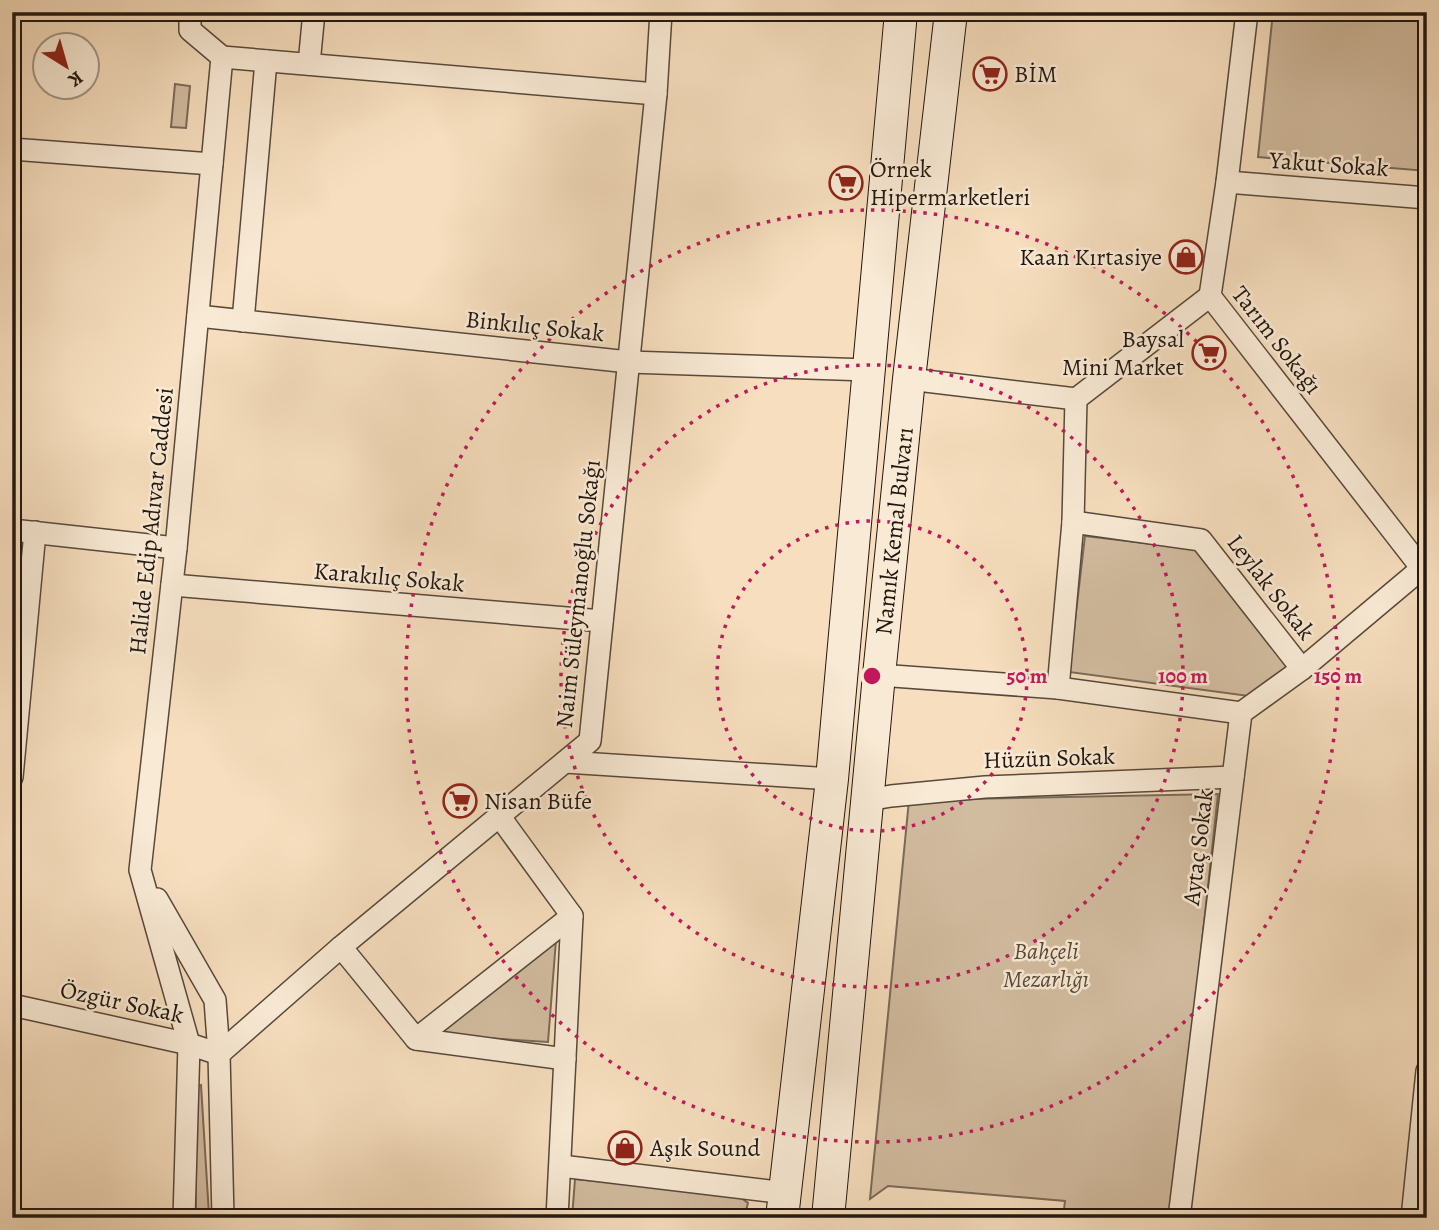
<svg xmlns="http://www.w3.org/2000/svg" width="1439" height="1230" viewBox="0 0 1439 1230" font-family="Alegreya,serif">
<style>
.green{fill:#d2bca0;stroke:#7a6a58;stroke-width:2}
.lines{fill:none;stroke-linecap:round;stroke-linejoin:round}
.minor-casing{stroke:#57493b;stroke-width:24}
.secondary-casing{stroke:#22170f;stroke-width:34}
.minor{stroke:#f9ead5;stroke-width:21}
.secondary{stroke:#f9ead5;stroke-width:32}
.ring{fill:none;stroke:#c2185b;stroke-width:3.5;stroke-dasharray:3.5 7}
.labels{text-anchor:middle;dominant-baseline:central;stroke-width:5;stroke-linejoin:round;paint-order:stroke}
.poi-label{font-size:24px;fill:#22170f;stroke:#f9ead5;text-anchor:start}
.street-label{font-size:24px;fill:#22170f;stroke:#f9ead5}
.park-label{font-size:24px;font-style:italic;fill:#57493a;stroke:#f9ead5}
.centre{fill:#c2185b;stroke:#f9ead5;stroke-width:3.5}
.ring-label{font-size:21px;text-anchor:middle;font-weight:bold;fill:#c2185b;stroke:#f9ead5;stroke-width:5;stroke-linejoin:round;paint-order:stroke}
</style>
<rect width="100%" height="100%" fill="#f6debe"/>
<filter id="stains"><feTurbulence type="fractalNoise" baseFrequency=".00286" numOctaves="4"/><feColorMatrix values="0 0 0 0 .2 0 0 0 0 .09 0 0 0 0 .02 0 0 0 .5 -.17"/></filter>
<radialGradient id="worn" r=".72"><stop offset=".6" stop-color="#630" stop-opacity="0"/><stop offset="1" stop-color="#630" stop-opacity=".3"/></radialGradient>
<g class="green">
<path d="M 1273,12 L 1427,12 L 1427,171 L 1258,157 Z"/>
<path d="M 175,84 L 190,86 L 186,128 L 171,127 Z"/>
<path d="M 1085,536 L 1196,549 L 1297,663 L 1256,697 L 1069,672 Z"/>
<path d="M 1218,794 L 1172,1218 L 1063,1218 L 1065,1201 L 888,1186 L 870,1199 L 909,800 Z"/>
<path d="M 556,940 L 548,1042 L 436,1035 Z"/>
<path d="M 201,1085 L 209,1215 L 196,1216 L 194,1087 Z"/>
<path d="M 575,1179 L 737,1195 L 748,1203 L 744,1218 L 572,1218 Z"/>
</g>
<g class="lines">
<defs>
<g id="minor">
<path d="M 1247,12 L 1227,182 L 1210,296 L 1427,575"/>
<path d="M 222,57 L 656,94"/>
<path d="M 309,64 L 314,12"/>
<path d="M 12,149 L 212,164"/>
<path d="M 1227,182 L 1427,198"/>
<path d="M 198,316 L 629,362 L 868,370"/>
<path d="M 243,321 L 266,61"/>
<path d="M 909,379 L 1076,399 L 1210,296"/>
<path d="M 1073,522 L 1201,540 L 1302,669"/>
<path d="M 12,530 L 176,548"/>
<path d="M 172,585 L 602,621"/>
<path d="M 879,675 L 1058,688 L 1241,713"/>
<path d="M 1058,688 L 1073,522 L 1076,399"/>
<path d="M 565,762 L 832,779"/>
<path d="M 12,777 L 35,532"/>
<path d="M 868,800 L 891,796 L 985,787 L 1233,777"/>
<path d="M 157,899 L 215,1000 L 219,1054 L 223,1218"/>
<path d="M 341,947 L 416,1039 L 572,916 L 500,817"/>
<path d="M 12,1005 L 189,1044 L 219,1054 L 341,947 L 590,741 L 656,94 L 661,12"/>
<path d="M 416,1039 L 565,1059"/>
<path d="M 561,1166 L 786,1193"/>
<path d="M 184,1218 L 189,1044 L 140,870 L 176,548 L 222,57 L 190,30 L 190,12"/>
<path d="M 557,1218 L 572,916"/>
<path d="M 1179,1218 L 1241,713 L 1302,669 L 1427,564"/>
<path d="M 1412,1218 L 1427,1071"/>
</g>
<g id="secondary">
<path d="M 782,1218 L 832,779 L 901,12"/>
<path d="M 828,1218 L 879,675 L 909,379 L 951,12"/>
</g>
</defs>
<use href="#minor" class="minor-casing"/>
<use href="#secondary" class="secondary-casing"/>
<use href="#minor" class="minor"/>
<use href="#secondary" class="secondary"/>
</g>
<g class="ring">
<circle cx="872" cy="676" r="155"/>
<circle cx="872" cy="676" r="311"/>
<circle cx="872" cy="676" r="466"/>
</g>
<defs>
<symbol id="supermarket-ring" viewBox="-11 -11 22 22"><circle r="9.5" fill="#f9ead5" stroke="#8f2418" stroke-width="1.5"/><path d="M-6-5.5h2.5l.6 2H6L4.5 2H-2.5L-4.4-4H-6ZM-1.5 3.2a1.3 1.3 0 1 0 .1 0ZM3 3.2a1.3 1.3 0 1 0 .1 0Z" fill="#8f2418"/></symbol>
<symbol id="shop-ring" viewBox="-11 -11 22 22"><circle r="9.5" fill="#f9ead5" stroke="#8f2418" stroke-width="1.5"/><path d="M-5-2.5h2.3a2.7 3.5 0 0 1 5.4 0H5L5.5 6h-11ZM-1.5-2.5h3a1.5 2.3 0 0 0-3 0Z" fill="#8f2418"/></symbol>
</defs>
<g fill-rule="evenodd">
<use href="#supermarket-ring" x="971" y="55" width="38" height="38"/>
<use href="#supermarket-ring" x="827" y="164" width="38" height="38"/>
<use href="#shop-ring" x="1167" y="238" width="38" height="38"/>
<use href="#supermarket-ring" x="1190" y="334" width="38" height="38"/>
<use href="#supermarket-ring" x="441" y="782" width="38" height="38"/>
<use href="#shop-ring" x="606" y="1129" width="38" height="38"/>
</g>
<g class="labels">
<g class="poi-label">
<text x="1014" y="74">BİM</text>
<text x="870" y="169">Örnek<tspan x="870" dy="28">Hipermarketleri</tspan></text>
<text x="1162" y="257" text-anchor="end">Kaan Kırtasiye</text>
<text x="1184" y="339" text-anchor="end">Baysal<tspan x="1184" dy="28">Mini Market</tspan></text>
<text x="484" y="801">Nisan Büfe</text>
<text x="650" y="1148">Aşık Sound</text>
</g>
<g class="street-label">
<text transform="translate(1329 164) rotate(4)">Yakut Sokak</text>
<text transform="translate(535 326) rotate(6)">Binkılıç Sokak</text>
<text transform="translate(1277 340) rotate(52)">Tarım Sokağı</text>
<text transform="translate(151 521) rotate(-84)">Halide Edip Adıvar Caddesi</text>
<text transform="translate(894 531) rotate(-84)">Namık Kemal Bulvarı</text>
<text transform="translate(389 577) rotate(5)">Karakılıç Sokak</text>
<text transform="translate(1271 587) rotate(52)">Leylak Sokak</text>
<text transform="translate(578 594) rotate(-84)">Naim Süleymanoğlu Sokağı</text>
<text transform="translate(1049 758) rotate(-2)">Hüzün Sokak</text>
<text transform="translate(1198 847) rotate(-83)">Aytaç Sokak</text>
<text transform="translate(122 1002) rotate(12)">Özgür Sokak</text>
</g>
<g class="park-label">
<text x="1046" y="951">Bahçeli<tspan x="1046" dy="28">Mezarlığı</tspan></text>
</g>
</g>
<circle cx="872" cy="676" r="10" class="centre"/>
<g class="ring-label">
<text x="1027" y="683">50 m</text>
<text x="1183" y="683">100 m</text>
<text x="1338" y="683">150 m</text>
</g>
<rect width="1439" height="1230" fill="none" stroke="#f6debe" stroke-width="42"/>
<rect x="14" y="14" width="1411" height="1202" fill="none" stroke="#22170f" stroke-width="3.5"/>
<rect x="21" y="21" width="1397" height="1188" fill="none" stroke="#22170f" stroke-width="2"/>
<g transform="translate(66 66) rotate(143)"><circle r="33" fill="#f9ead5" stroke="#a39686" stroke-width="2"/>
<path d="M0-5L12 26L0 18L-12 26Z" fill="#8f2418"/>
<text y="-10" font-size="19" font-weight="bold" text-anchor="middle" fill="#22170f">K</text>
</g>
<rect width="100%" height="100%" filter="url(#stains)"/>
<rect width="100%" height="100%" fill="url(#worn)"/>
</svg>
